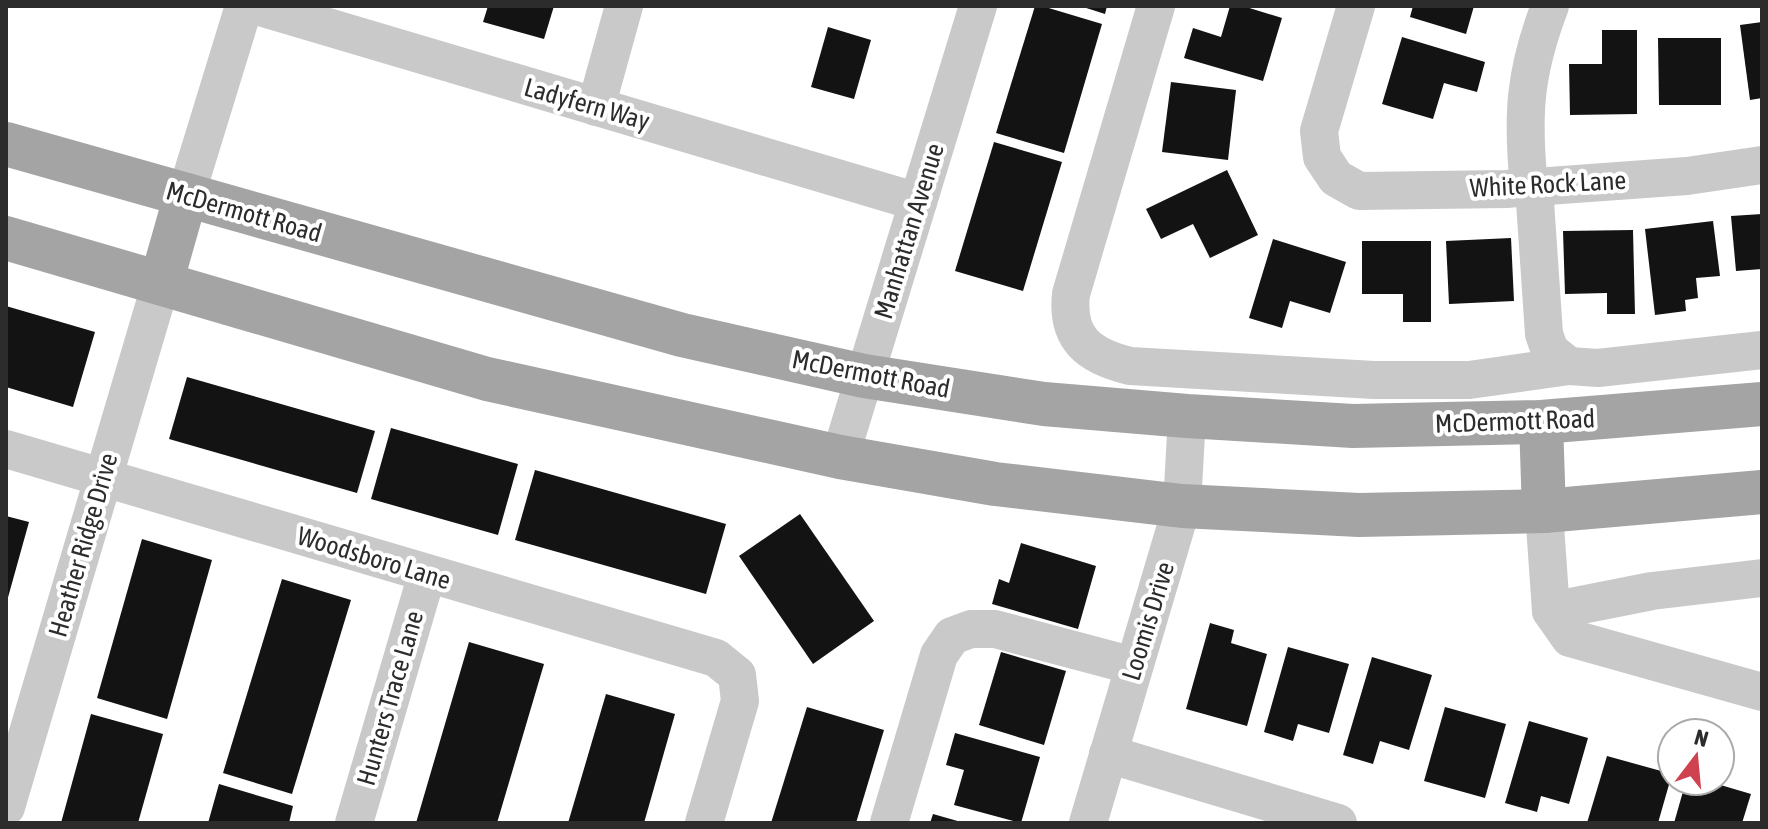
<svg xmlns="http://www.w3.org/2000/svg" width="1768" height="829" viewBox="0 0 1768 829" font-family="'Asap Condensed',sans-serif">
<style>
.building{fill:#131313}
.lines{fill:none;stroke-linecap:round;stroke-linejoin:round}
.minor{stroke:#c9c9c9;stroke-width:38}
.major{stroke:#a4a4a4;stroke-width:44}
.labels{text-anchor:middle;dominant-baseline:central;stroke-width:8;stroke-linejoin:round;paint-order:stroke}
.street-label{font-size:26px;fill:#2c2c2c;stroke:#fff}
</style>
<rect width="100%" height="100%" fill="#fff"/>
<g class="building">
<path d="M 488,6 L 554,6 L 544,39 L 483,22 Z"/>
<path d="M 1035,6 L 1042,6 L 1102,24 L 1064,153 L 996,133 Z"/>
<path d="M 1080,6 L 1107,6 L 1105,14 Z"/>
<path d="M 1230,6 L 1243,6 L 1282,18 L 1263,81 L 1184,58 L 1193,28 L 1221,37 Z"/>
<path d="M 1413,6 L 1474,6 L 1466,34 L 1410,17 Z"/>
<path d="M 1762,22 L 1762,98 L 1750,100 L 1740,25 Z"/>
<path d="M 828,27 L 871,40 L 854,99 L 811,87 Z"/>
<path d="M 1602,30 L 1637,30 L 1637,114 L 1570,115 L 1569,64 L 1602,64 Z"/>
<path d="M 1402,37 L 1485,62 L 1477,92 L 1444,83 L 1433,119 L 1382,104 Z"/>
<path d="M 1658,38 L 1721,38 L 1721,105 L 1659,105 Z"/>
<path d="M 1171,82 L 1236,90 L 1228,160 L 1162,152 Z"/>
<path d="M 994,142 L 1062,162 L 1023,291 L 955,271 Z"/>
<path d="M 1227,170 L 1258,235 L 1210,258 L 1193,224 L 1161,239 L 1146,209 Z"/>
<path d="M 1762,214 L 1762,269 L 1736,271 L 1731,216 Z"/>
<path d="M 1713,221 L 1720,276 L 1696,278 L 1698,298 L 1685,300 L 1686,311 L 1655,315 L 1645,229 Z"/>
<path d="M 1633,230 L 1635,314 L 1607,314 L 1607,293 L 1565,294 L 1563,231 Z"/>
<path d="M 1511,238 L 1514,301 L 1449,304 L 1446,241 Z"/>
<path d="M 1273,239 L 1346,262 L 1330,313 L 1290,301 L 1282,328 L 1249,318 Z"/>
<path d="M 1362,241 L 1431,241 L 1431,322 L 1403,322 L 1403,294 L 1362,294 Z"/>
<path d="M 6,306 L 95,332 L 73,407 L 6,387 Z"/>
<path d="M 187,377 L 375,431 L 357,493 L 169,439 Z"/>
<path d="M 391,428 L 518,464 L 498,535 L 371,499 Z"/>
<path d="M 535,470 L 726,524 L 706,594 L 515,540 Z"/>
<path d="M 800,514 L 874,621 L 813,664 L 739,556 Z"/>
<path d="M 6,516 L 29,522 L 7,601 L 6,601 Z"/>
<path d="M 142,539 L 212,560 L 167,719 L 97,698 Z"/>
<path d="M 1021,543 L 1096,566 L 1078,629 L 992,604 L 999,579 L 1009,583 Z"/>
<path d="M 282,579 L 351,600 L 292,794 L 223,773 Z"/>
<path d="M 1210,623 L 1234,630 L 1231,643 L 1267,654 L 1247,726 L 1186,709 Z"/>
<path d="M 469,642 L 544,664 L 497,823 L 416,823 Z"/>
<path d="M 1288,647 L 1349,664 L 1329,733 L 1298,724 L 1293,741 L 1264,732 Z"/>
<path d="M 1001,652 L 1066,671 L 1044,745 L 979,725 Z"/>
<path d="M 1372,657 L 1432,675 L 1409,750 L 1380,741 L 1373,764 L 1343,755 Z"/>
<path d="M 606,694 L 675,714 L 644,823 L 568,823 Z"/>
<path d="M 807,707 L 884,730 L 856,823 L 771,823 Z"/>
<path d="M 1445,707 L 1506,724 L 1485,798 L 1424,781 Z"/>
<path d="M 91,714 L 163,734 L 138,823 L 61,823 Z"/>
<path d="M 1529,721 L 1588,738 L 1569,804 L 1541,796 L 1537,812 L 1505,803 Z"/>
<path d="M 955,733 L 1040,757 L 1021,823 L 954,805 L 964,770 L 946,765 Z"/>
<path d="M 1607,756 L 1672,774 L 1658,823 L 1587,823 Z"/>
<path d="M 1686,781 L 1707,781 L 1751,794 L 1742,823 L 1674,823 Z"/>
<path d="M 219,784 L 293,806 L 289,823 L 208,823 Z"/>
<path d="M 933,814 L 961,822 L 961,823 L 930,823 Z"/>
</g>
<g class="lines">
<g class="minor">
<path d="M 257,6 L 918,202"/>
<path d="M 1156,6 L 1071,294 C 1066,339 1089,356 1130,366 L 1374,380 L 1469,380 L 1569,366"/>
<path d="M 1356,6 L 1319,131 L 1322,157 L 1336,178 L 1359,191 L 1506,189 L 1687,176 L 1762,165"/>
<path d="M 596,107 L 624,6"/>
<path d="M 1529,187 C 1522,116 1524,74 1550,6"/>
<path d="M 1534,187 L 1544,334 L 1550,351 L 1569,366 L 1598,368 L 1762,350"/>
<path d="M 186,195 L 244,6"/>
<path d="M 6,449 L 716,658 L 737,675 L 740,701 L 704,823"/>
<path d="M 840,457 L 978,6"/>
<path d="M 1544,511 L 1551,611 L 1570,638 L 1762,692"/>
<path d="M 1551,611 L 1652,591 L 1762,578"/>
<path d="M 1108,754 L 1338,823"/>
<path d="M 6,807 L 161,283"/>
<path d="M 354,823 L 427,574"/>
<path d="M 889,823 L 939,655 L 952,636 L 971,629 L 995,629 L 1134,666"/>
<path d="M 1088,823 L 1182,506 L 1187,416"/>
</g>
<g class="major">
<path d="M 6,144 L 682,335 L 864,376 L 1044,404 L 1187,416 L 1353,426 L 1541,422 L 1762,404"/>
<path d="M 6,238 L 487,379 L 840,457 L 995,484 L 1182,506 L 1359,515 L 1544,511 L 1762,492"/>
<path d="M 161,283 L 186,195"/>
<path d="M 1541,422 L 1544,511"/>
</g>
</g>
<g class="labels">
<g class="street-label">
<text transform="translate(587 104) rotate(16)">Ladyfern Way</text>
<text transform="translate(1548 184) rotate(-3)">White Rock Lane</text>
<text transform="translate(244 212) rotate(16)">McDermott Road</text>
<text transform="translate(909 231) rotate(-73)">Manhattan Avenue</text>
<text transform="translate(871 374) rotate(11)">McDermott Road</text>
<text transform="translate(1515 421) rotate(-2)">McDermott Road</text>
<text transform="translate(83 545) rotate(-74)">Heather Ridge Drive</text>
<text transform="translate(374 558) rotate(17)">Woodsboro Lane</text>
<text transform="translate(1148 621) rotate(-73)">Loomis Drive</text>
<text transform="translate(390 698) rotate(-74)">Hunters Trace Lane</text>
</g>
</g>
<rect width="1768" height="829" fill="none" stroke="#2c2c2c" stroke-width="16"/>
<g transform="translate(1696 757) rotate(16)"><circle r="38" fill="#ffffff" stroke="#ababab" stroke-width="2"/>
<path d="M0-6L14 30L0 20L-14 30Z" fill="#cf424f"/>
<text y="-12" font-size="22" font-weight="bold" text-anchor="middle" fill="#2c2c2c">N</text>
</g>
</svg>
